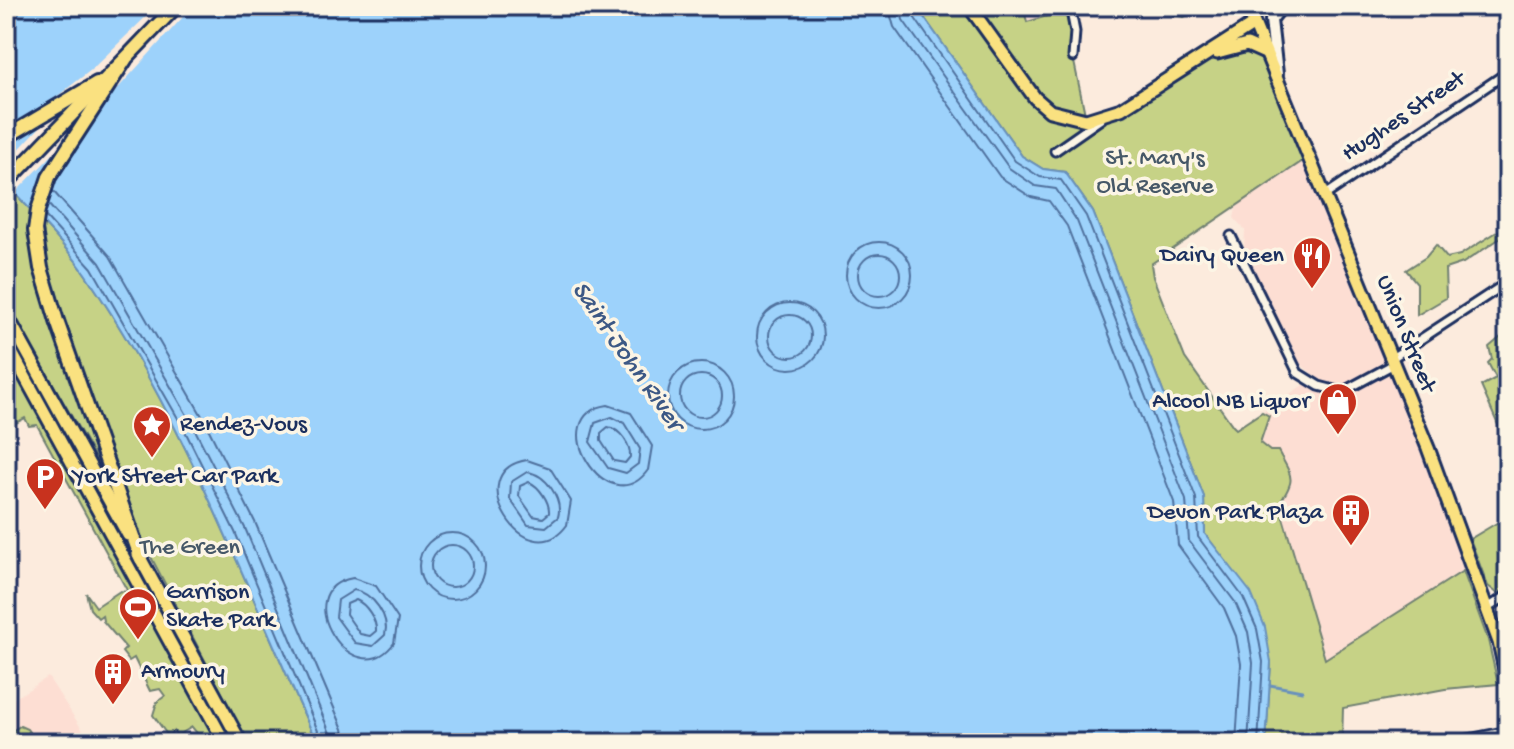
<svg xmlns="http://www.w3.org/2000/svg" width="1514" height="749" viewBox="0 0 1514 749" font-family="'Gochi Hand',sans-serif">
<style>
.built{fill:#fdded3}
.green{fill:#c6d286;stroke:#708072;stroke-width:2}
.water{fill:#9dd2fb;stroke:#6991bc;stroke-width:2}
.pier{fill:#fcebdd}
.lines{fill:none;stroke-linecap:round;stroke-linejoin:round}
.shore{stroke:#4f709d;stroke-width:2}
.stream{stroke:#6991bc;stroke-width:3}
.minor-casing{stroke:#1b2f5e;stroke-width:13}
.secondary-casing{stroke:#1b2f5e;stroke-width:16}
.primary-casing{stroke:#1b2f5e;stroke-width:17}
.trunk-casing{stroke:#1b2f5e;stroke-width:18}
.minor{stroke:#fcf5e5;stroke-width:7}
.secondary{stroke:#fcf5e5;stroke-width:10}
.primary{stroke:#fae180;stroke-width:11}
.trunk{stroke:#fae180;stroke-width:12}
.labels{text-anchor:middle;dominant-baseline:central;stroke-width:7;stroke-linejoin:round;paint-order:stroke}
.street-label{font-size:24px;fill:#1b2f5e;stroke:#fcf5e5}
.park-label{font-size:24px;fill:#465868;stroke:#fcf5e5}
.poi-label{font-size:24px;fill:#1b2f5e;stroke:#fcf5e5;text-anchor:start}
.water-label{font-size:26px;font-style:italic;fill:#3c5885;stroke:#fcf5e5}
</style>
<rect width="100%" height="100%" fill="#fcebdd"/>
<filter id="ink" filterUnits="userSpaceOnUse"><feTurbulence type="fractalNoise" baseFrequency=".0125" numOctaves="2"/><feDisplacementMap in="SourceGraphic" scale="16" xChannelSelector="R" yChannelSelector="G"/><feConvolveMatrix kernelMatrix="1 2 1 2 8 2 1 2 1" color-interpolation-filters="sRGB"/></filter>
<g filter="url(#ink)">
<g class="built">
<path d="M 1023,6 L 1070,6 L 1071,9 L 1026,22 Z"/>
<path d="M 1307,158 L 1471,565 L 1326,660 L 1279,504 L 1235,429 L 1316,377 L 1296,360 L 1244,250 L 1245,230 L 1234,218 L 1237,204 Z"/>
<path d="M 48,677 L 91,743 L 6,743 L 6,704 Z"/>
</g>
<g class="green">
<path d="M 916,6 L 1023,6 L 1027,22 L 1071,9 L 1073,57 L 1086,119 C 1135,110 1190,46 1236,47 C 1245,48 1256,52 1266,54 L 1307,158 L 1151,264 L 1153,277 L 1185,358 L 1233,426 L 1236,429 L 1262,412 L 1269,416 L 1260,443 L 1270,451 L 1278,451 C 1293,478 1296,479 1279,504 L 1325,659 L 1463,571 L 1488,640 L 1498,684 L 1445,689 L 1343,708 L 1342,743 L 1266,743 L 1271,662 L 1250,593 L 1205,534 L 1204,497 L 1093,212 L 1065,172 L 1043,169 L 1022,156 Z"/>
<path d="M 1167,6 L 1196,6 L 1197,11 L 1184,17 L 1173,15 Z"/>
<path d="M 6,183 C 32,213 64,242 86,275 C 185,420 245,585 317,743 L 248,743 L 125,507 L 31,243 L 44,298 L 99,464 L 6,302 Z"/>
<path d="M 1508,225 L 1508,233 L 1463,263 L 1445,269 L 1446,298 L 1417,315 L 1417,283 L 1406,270 L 1426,257 L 1436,245 L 1447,258 L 1460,255 Z"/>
<path d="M 6,324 L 14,336 L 235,743 L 6,330 Z"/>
<path d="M 1508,331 L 1508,429 L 1501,432 L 1481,386 L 1496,378 L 1488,363 L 1492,359 L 1489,347 Z"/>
<path d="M 13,370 L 34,404 L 219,743 L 205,743 L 192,727 L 177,736 L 174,731 L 168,736 L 153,715 L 157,702 L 165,696 L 160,689 L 150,691 L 134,658 L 129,661 L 122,652 L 126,648 L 103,621 L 102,615 L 98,618 L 90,609 L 86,593 L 96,607 L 120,591 L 128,592 L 37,425 L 29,426 L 25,418 L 6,428 L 7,372 Z"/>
<path d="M 1505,518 L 1508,523 L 1508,589 L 1497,593 L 1488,586 L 1470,539 Z"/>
<path d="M 20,726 L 27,729 L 37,743 L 24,743 L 17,733 L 6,741 L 6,735 Z"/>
</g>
<path class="water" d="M 6,6 L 916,6 L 1022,156 L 1043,169 L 1065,172 L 1093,212 L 1204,497 L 1205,534 L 1251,593 L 1265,627 L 1271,662 L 1266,743 L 317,743 C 245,585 185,420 86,275 C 64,242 32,213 6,183 Z"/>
<path class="pier" d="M 157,6 L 193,6 L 100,108 L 73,145 L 32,218 L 44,175 L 63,144 L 12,196 L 6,189 L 6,163 L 43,124 L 6,144 L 6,129 L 37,112 L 91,70 Z"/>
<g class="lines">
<g class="shore">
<path d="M 888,6 L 894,27 L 1000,177 L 1031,197 L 1049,201 L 1067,226 L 1174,502 L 1178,545 L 1224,608 L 1236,636 L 1241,664 L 1236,743"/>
<path d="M 900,6 L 903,20 L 1009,168 L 1035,186 L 1056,189 L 1077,221 L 1186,500 L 1189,541 L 1235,602 L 1248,632 L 1253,663 L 1248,743"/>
<path d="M 910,6 L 912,14 L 1015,161 L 1040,177 L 1061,180 L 1086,216 L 1196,498 L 1198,537 L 1243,597 L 1257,629 L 1263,662 L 1258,743"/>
<path d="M 53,191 L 110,256 L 202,416 L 255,522 L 343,729 L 346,743"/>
<path d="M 48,204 L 100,263 L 191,422 L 245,528 L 334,743"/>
<path d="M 45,216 L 92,268 L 183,427 L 235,532 L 323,743"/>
<circle cx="879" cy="275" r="33"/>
<circle cx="879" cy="275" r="21"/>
<circle cx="790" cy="336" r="33"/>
<circle cx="790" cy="336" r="21"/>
<circle cx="701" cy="396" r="33"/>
<circle cx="701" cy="396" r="21"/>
<path d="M 608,405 L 631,413 L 652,446 L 648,470 C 608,525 540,415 608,405 Z"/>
<path d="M 612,417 L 624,423 L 640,449 L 638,464 L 626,473 L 608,468 L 590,442 L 595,423 Z"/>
<path d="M 608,427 C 620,429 631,445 630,457 L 625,463 L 614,461 L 601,441 L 601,433 Z"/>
<path d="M 527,460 L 550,468 L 571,501 L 567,525 C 527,580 458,471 527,460 Z"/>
<path d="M 527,472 C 546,474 563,499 558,517 L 546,527 L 528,525 L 510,499 L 511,482 Z"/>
<path d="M 529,482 C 539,486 550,502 549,513 L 543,518 L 533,516 L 519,496 L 520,486 Z"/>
<circle cx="452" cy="566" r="33"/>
<circle cx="452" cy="566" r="21"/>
<path d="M 353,578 L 376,586 L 398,619 L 394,643 C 354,698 285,589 353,578 Z"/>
<path d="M 354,590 C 373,593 390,617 385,635 L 373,646 L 355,643 L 336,617 L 338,600 Z"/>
<path d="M 356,600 C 366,604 377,620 376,631 L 370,636 L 360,634 L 346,614 L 347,604 Z"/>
</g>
<path class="stream" d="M 1270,685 L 1302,691"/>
<defs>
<g id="minor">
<path d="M 1070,6 L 1075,32 L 1073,57"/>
<path d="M 1055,151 L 1101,119"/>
<path d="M 1324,196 L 1508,72"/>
<path d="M 1231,236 L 1298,373 L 1319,386 L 1342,392 L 1394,364"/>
<path d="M 1392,358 L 1508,282"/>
<path d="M 1486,609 L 1508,595"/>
<path d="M 1453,742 L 1508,731"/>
</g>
<path id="secondary" d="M 1277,74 L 1271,20 L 1282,6"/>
<g id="primary">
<path d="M 969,6 L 1035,98 L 1050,111 L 1086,120 L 1121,109 L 1254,24"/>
<path d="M 1247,6 L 1428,448 L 1499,642 L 1508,683"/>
<path d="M 1217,53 L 1247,45 L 1265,53"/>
<path d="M 6,314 L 128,535"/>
<path d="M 6,342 L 225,743"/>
<path d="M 138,554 L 241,743"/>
</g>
<g id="trunk">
<path d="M 125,60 L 49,177 L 38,210 L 35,230 L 41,268 L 57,321 L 141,559"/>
<path d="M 6,137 L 97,83"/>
<path d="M 6,183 L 176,6"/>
</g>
</defs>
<use href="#minor" class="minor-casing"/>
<use href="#secondary" class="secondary-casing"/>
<use href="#primary" class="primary-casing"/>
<use href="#trunk" class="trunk-casing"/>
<use href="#minor" class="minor"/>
<use href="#secondary" class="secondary"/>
<use href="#primary" class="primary"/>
<use href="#trunk" class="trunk"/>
</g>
</g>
<defs>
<symbol id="restaurant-pin" viewBox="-11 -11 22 30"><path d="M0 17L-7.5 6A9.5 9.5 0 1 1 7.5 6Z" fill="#c8321e" stroke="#fcf5e5"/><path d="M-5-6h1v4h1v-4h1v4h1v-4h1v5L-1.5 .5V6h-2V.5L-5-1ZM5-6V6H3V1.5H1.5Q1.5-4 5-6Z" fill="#fff"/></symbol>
<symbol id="shop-pin" viewBox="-11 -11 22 30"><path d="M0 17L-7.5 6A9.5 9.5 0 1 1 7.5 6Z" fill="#c8321e" stroke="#fcf5e5"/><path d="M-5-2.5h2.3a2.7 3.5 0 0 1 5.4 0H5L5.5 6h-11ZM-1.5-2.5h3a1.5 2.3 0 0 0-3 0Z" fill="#fff"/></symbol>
<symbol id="sight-pin" viewBox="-11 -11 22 30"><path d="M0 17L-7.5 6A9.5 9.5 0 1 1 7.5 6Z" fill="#c8321e" stroke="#fcf5e5"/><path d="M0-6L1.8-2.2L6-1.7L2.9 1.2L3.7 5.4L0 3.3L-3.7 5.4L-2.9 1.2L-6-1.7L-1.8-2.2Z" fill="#fff"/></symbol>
<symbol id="parking-pin" viewBox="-11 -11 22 30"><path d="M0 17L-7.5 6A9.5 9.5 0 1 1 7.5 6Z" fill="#c8321e" stroke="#fcf5e5"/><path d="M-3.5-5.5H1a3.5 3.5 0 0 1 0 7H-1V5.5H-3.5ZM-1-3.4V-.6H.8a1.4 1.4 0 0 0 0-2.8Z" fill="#fff"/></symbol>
<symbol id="building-pin" viewBox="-11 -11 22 30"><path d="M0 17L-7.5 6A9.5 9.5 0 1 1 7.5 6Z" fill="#c8321e" stroke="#fcf5e5"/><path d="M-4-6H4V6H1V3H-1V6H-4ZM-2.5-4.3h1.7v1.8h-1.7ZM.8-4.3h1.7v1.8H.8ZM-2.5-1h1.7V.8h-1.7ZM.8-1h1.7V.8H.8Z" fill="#fff"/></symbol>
<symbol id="stadium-pin" viewBox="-11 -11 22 30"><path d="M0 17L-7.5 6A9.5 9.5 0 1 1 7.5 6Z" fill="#c8321e" stroke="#fcf5e5"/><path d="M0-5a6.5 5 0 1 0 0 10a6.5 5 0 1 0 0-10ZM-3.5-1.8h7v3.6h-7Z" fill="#fff"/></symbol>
</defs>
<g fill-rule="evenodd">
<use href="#restaurant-pin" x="1290" y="234" width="44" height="60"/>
<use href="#shop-pin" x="1316" y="380" width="44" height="60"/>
<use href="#sight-pin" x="130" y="403" width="44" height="60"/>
<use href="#parking-pin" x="23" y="455" width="44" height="60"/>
<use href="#building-pin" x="1329" y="491" width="44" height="60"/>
<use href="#stadium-pin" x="116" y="585" width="44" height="60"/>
<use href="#building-pin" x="91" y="650" width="44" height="60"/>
</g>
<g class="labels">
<g class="street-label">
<text transform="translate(1404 117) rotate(-34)">Hughes Street</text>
<text transform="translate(1405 334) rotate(68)">Union Street</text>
</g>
<g class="park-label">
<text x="1155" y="159">St. Mary's<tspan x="1155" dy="28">Old Reserve</tspan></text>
<text x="190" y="548">The Green</text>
</g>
<g class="poi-label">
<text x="1284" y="256" text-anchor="end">Dairy Queen</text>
<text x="1310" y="402" text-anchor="end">Alcool NB Liquor</text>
<text x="180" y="425">Rendez-Vous</text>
<text x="73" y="477">York Street Car Park</text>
<text x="1323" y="513" text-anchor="end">Devon Park Plaza</text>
<text x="166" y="593">Garrison<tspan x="166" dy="28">Skate Park</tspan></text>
<text x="141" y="672">Armoury</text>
</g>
<g class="water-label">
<text transform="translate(626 357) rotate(55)">Saint John River</text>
</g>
</g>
<rect width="1514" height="749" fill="none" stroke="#fcf5e5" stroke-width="32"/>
<rect x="16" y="16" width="1482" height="717" fill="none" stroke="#1b2f5e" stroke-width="3" filter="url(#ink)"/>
</svg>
